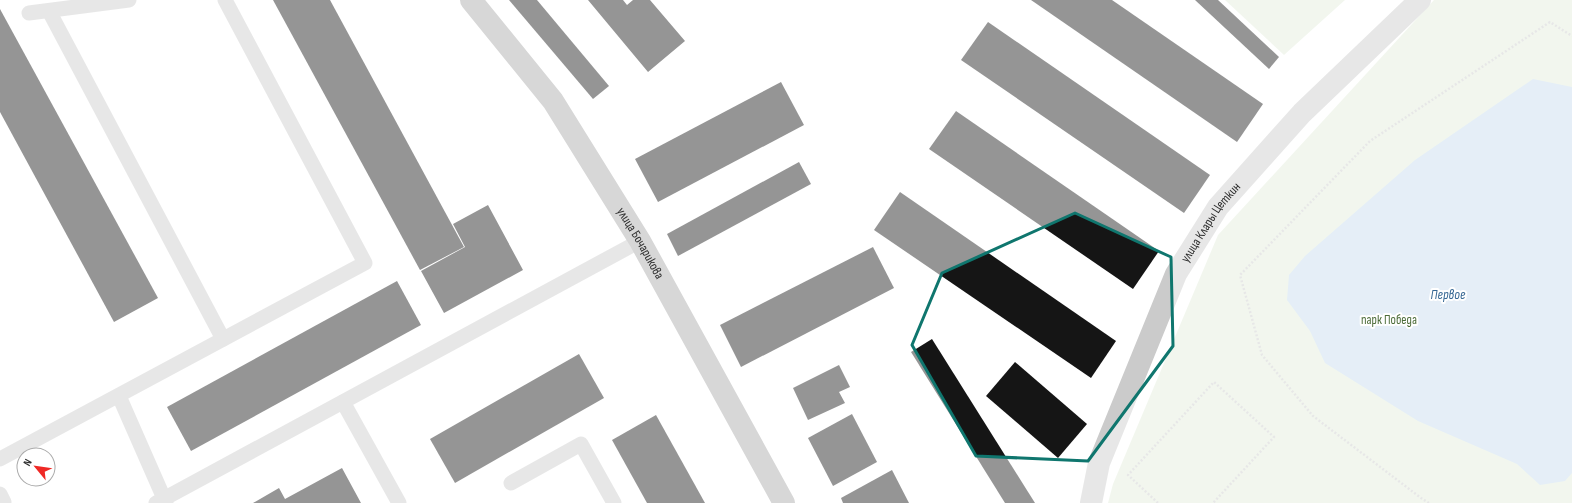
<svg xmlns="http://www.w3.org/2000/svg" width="1572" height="503" viewBox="0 0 1572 503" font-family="'Sofia Sans Condensed',sans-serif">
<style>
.green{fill:#e2ecda}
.water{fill:#c5daed}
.building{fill:#151515}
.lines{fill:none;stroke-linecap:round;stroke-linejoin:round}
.path{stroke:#cbcbcb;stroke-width:2.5;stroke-dasharray:2 2;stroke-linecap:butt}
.lane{stroke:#cbcbcb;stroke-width:15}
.street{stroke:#cbcbcb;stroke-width:22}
.primary{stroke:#a6a6a6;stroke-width:22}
.marked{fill:none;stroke:#0f766e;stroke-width:3;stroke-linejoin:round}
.labels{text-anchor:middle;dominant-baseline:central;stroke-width:4;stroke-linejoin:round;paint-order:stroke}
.street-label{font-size:13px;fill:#2e2e2e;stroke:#fff}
.park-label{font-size:13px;fill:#4c6c39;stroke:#fff}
.water-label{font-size:14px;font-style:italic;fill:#376894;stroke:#fff}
</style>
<rect width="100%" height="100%" fill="#fff"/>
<g class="green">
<path d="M 1225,0 L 1345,0 L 1284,55 Z"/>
<path d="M 1434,0 L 1572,0 L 1572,503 L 1108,503 L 1113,484 L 1218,235 Z"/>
</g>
<path class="water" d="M 1533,79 L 1572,87 L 1572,473 L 1565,481 L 1540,485 L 1517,464 L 1418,421 L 1325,363 L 1310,331 L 1287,300 L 1289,275 L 1305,256 L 1415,160 Z"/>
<g class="building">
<path d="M 273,0 L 330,0 L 464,247 L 420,270 Z"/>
<path d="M 509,0 L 537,0 L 609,86 L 593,99 Z"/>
<path d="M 588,0 L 623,0 L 627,5 L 633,0 L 650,0 L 685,41 L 648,72 Z"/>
<path d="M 1031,0 L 1112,0 L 1263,104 L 1237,142 Z"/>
<path d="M 1195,0 L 1218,0 L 1279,57 L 1269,69 Z"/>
<path d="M 0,9 L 158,298 L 114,322 L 0,112 Z"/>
<path d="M 988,22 L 1210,175 L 1184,213 L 961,60 Z"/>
<path d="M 781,82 L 804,125 L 658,202 L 635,159 Z"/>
<path d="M 956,111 L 1159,251 L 1133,289 L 929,149 Z"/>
<path d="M 799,162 L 811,184 L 678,256 L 667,234 Z"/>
<path d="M 900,192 L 1116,341 L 1091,378 L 874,230 Z"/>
<path d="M 488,205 L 523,270 L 444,313 L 421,271 L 465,247 L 453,224 Z"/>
<path d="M 873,247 L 894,288 L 741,367 L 720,325 Z"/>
<path d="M 397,281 L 421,325 L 191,451 L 167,407 Z"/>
<path d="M 932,339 L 1035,503 L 1005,503 L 911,352 Z"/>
<path d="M 579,354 L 604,398 L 455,483 L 430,439 Z"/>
<path d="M 1015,362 L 1087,424 L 1058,458 L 986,396 Z"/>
<path d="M 839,365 L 850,387 L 839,392 L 845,403 L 808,420 L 793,388 Z"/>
<path d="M 852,414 L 877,462 L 833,486 L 808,438 Z"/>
<path d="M 656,415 L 705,503 L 647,503 L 612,440 Z"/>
<path d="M 342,468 L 361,503 L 253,503 L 279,488 L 285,499 Z"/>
<path d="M 892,470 L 909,503 L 843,503 L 841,498 Z"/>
</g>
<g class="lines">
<g class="path">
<path d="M 1158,503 L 1128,475 L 1214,382 L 1274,437 L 1213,503"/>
<path d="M 1429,503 L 1421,498 L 1313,416 L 1262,355 L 1240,275 L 1370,141 L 1550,22 L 1572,36"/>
</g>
<g class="lane">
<path d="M 49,11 L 223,339"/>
<path d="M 29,13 L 129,0"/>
<path d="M 119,396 L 166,503"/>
<path d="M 343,402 L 399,503"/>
<path d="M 0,459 L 365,263 L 225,0"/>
<path d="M 511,483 L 581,444 L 614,503"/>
<path d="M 0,494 L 4,502 L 2,503"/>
<path d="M 156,503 L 640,241"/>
</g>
<path class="street" id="s1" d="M 1091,503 L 1099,463 L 1176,274 L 1218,207 L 1302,113 L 1420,0"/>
<path class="primary" id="s2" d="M 471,0 L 553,101 L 640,241 L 784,503"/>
</g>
<path d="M0 0H1572V503H0ZM 1075,213 L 1171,257 L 1173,346 L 1088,461 L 976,456 L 912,345 L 942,273 Z" fill="#fff" fill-opacity=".55" fill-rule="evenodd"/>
<path class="marked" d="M 1075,213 L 1171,257 L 1173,346 L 1088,461 L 976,456 L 912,345 L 942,273 Z"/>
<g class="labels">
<g class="street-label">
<text stroke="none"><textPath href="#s1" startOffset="307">улица Клары Цеткин</textPath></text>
<text stroke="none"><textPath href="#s2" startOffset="297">улица Бочарикова</textPath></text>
</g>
<g class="park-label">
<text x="1389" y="320">парк Победa</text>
</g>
<g class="water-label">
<text x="1448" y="294">Первое</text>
</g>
</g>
<g transform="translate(36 467) rotate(299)"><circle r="19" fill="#ffffff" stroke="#ababab"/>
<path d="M0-3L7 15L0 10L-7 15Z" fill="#ef2825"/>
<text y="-6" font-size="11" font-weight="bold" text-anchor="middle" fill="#2e2e2e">N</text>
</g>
</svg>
